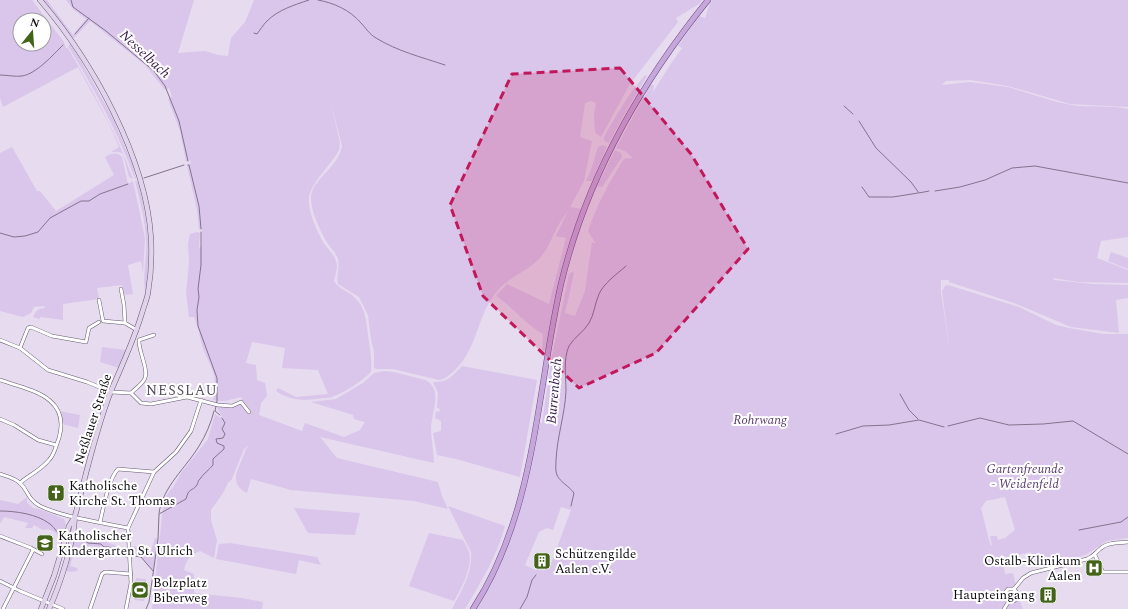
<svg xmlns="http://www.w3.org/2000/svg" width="1128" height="609" viewBox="0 0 1128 609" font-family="Spectral,serif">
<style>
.green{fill:#dac6eb;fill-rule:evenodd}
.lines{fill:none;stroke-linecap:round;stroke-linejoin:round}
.stream{stroke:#82738e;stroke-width:1}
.street-casing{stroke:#655b6d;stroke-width:4}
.secondary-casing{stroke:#655b6d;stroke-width:5.5}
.primary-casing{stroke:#6d4b85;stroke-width:6}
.street{stroke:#fff;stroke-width:3}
.secondary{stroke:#e2d3ed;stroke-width:4.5}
.primary{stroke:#c6a7db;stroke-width:5}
.marked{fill:#c2185b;fill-opacity:0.2;stroke:#c2185b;stroke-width:3;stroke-dasharray:8 5;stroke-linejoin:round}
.labels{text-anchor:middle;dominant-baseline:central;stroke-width:4;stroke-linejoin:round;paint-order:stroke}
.street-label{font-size:13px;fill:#0e0b11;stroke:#fff}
.park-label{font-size:13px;font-style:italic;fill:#5b3e6f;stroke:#fff}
.poi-label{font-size:13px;fill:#0e0b11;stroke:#fff;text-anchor:start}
.water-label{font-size:14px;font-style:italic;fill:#381c4b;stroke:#fff}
.neighbourhood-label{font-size:14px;letter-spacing:1px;fill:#564d5e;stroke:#fff}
</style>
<rect width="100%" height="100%" fill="#e6dbef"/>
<g class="green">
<path d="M 0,0 L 32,0 L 64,42 L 66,48 L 68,48 C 92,90 116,132 133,179 L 129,177 L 123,154 L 119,152 L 111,152 L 119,147 L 109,124 L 78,67 L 3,107 L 0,98 ZM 20,20 L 44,20 L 44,44 L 20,44 Z"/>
<path d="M 44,0 L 47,0 L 73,35 L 86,19 L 73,9 L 66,0 L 194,0 L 178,53 L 205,51 L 218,55 L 228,56 L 231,38 L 245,22 L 254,0 L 702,0 L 699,4 L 676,18 L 678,22 L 630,84 L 601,137 L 595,133 L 594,115 L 596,103 L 591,101 L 585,103 L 580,137 L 592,141 L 584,181 L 570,207 L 582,209 L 563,265 L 546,350 L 542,350 L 543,334 C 525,324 513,307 496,296 L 507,284 L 549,304 L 566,238 L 556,236 L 568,211 C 565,215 562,219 559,224 C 552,236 548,251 537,261 C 524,273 505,279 494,295 C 476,320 477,351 452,373 C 448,376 445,379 439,380 L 393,369 L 376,369 L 374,368 L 374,352 L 371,339 L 368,315 L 359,297 L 338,284 C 336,276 340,268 338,259 C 336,252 330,248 326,241 C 319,228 306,203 313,189 C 322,173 339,164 342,146 L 331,103 L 340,143 L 339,150 C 332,164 315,178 310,193 C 305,206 317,231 323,242 C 328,250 336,255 337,266 C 337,270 335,276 334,281 C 339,290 348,290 355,298 C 366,308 366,321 368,335 C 370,349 372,358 371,372 C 363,380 346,392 334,396 C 331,398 326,398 322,398 C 306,401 290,401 276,391 L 278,388 L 296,397 L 328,394 L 318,370 L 282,368 L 285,348 L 252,342 L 246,363 L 256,365 L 257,380 L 265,383 L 267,396 L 261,403 L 259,415 L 302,431 L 305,423 L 344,437 L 360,430 L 365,422 L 354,419 L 353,415 L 311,402 L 336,399 L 363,383 L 374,373 L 384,371 L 394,372 L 425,380 C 444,389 431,413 431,429 C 431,440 434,451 434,463 L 320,437 L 337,458 L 438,482 L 442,496 L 448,509 L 414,501 L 291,490 L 251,479 L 247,493 C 239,489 235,484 236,474 L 246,449 L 249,445 L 244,449 L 232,479 L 228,483 L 223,493 L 211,510 L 211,520 L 217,540 L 214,558 L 200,551 C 190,555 186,560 184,570 L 194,574 L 194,593 L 242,598 L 263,602 L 262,609 L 152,609 L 163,508 L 166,496 L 174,486 L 181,473 L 208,439 L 215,414 L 221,418 L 223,418 L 216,406 L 228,407 L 241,402 L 242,397 C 231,399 224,403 213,400 C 218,376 213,372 204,351 C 200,340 199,328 194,317 L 189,317 L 186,293 L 189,262 L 188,244 L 190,234 L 197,232 L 200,233 L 199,248 L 202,246 L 202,229 L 199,229 L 197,210 L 187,165 L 191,163 L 190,160 L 186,162 L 180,131 L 168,99 L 172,96 L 169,88 L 165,90 L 145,65 L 90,21 L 74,38 L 72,38 Z"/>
<path d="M 712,0 L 1128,0 L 1128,107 L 1070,104 L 1008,86 L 971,80 L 946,81 L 942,85 L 970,82 L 1008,87 L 1057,102 L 1077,106 L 1117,107 L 1128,109 L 1128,237 L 1101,241 L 1097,258 L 1128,270 L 1128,283 L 1078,282 L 1053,278 L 1054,280 L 1092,284 L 1128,285 L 1128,298 L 1116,300 L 1119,333 L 1071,327 L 1014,303 L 949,282 L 949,280 L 941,280 L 941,292 L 950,353 L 942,291 L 945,286 L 948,285 L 1019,307 L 1056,325 L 1069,328 L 1103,334 L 1128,334 L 1128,538 L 1107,541 L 1087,554 L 1074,559 L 1043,567 L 1035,567 L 1031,552 L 1002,559 L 1005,574 L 1013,573 L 1019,600 L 1023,609 L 475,609 C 511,552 527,488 540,423 L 542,423 L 552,356 L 569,274 L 572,272 L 574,273 L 565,313 L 575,316 L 585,291 L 592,242 L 596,244 L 588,231 C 597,205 609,182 624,159 L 628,158 L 631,159 L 632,157 L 625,151 L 616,148 L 650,85 L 654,85 L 653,92 L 670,65 L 682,48 L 678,46 L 699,16 L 705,18 L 710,3 ZM 1005,497 L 1015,530 L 1005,538 L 998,540 L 997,536 L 990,536 L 992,546 L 990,544 L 981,508 L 986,501 ZM 561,507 L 571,510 L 549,569 L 535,570 L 525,565 L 539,532 L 547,528 L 553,530 Z"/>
<path d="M 70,44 L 77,54 L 113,118 L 132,163 L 136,178 L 135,179 C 118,132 94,88 68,46 Z"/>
<path d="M 645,75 L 647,76 L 628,108 L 609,143 L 604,141 L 604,137 C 616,116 628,94 645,75 Z"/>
<path d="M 603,145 L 607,147 L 592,181 L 586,181 L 590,173 L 598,147 Z"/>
<path d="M 12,147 L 37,191 L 40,191 L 56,211 L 114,175 L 105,157 C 111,154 116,151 122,157 L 128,184 L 133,181 L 145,238 L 143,273 L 141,261 L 128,265 L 133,294 L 125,295 L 122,285 L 97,288 L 99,299 L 63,304 L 63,320 L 41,317 L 39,319 L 33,317 C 36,311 37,309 45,308 L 44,306 L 34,307 L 31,313 L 23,317 L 0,311 L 0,153 Z"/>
<path d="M 615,150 L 621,153 L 622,157 L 602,187 L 597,186 Z"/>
<path d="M 135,181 L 138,181 C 148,222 152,251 146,293 C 141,281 148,254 146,239 C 145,220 140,200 135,181 Z"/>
<path d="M 1111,252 L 1128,258 L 1128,269 L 1108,261 Z"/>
<path d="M 102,347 L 126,350 L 119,368 L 100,362 Z"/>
<path d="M 462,366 L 537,380 L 520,477 L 456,459 L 437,455 L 433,433 L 441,431 L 441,421 L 435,418 L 436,411 L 439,412 L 440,409 L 437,408 L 438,393 L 433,382 C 448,383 452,376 462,366 Z"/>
<path d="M 59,411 L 80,415 L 78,428 L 62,424 Z"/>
<path d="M 27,497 L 27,503 L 33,508 C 39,508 56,516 64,519 L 66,525 L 62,540 C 56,534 52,527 43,530 L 34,525 L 32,528 L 25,528 L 28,523 L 4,517 L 0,524 L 0,500 L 18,504 Z"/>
<path d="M 448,506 L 505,526 C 497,556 481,582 465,609 L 452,609 C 461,591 473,573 471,552 Z"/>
<path d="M 294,508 L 360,513 L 355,535 L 308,533 Z"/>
<path d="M 429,533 L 463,540 C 465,544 468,548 469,552 C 473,567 461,589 454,601 L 409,586 Z"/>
<path d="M 75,534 L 99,539 L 122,548 L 123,555 C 110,553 99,545 85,546 L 82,550 L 74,553 L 70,566 L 77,568 L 78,571 L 69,572 L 65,570 Z"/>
<path d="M 155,538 L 158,539 L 153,571 L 141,557 L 130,557 L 129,547 L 135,546 L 151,551 Z"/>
<path d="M 230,543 L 317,557 L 321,565 L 299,560 L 296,574 L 216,559 L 219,544 Z"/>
<path d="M 136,578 L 146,579 L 144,601 L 134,600 Z"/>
</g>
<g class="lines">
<g class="stream">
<path d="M 71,0 L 73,7 L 106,31 L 154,71 L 165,86 L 179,121 L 188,161"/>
<path d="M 318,0 C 334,3 350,10 361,23 C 366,28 369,34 376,38 C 397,51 421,57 445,65"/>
<path d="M 254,33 L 257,34 C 260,30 263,25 267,21 C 278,10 294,5 309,0"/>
<path d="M 75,34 L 89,18"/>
<path d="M 0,75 C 7,75 15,77 22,76 C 36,74 53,55 63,45"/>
<path d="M 844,106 L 853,114"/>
<path d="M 859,121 L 876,148 L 911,182 L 919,193 L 929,191"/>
<path d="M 188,165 L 189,165 L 199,206 L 201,229"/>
<path d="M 144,178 L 184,165"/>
<path d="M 862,187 L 869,197 L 893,197 L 918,193"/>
<path d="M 935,191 L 960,187 L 985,180 L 1012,168 L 1035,166 L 1128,183"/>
<path d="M 201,232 L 201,265 L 198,289 L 199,297 L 197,310 L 198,326 L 217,378 L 217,401 L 215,411 L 220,415"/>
<path d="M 0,233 L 14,237 L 25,236 L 38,232 L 50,218 L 81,201 L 89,201 L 100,194 L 128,184"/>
<path d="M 900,394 L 909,410 L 918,419"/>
<path d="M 948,426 L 980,418 L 1009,425 L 1043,424 L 1073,421 L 1128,454"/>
<path d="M 836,434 L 863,426 L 889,425 L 919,420 L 944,427"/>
<path d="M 571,506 L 574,493 C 569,486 560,482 557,475 C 555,471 556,465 556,460 C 557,437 565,414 566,391 C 566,377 563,359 569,346 C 574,337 584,332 589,323 C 594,315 595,303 599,294 C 604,283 617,274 626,266"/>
<path d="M 0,511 C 16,511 37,514 50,524 C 55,528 58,534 63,538"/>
<path d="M 159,513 C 163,486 186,468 199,446 C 206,435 211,423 214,411"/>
<path d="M 1079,530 L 1121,522 L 1128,517"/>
<path d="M 74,541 L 80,537 L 88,543 L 101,544 L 104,547 L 109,547 L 126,557"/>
<path d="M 134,556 L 141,557 L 153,571"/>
<path d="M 146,609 L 149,602 L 158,539 L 159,514 L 186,499 C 189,487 192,492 197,485 C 198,483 198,480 200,479 C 203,474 209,470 213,465 L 213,459 L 214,458 L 224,449 L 224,446 L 217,443 L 216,439 L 223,438 L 225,434 L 222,429 L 225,423 L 222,418"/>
<path d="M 520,609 L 527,597 L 532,580 L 536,575"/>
</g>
<defs>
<g id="street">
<path d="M 121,289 L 124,305 L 125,323"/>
<path d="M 99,300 L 103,321 L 125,323 L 137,330"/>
<path d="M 0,340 L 20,348 L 48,370 L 87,382 L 111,392 L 131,393 L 141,403 L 151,404 L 187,397 L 218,405 L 232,406 L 241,402 L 249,412"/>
<path d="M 20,348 L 28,328 L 31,327 L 52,336 L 86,342 L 89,328 L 99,322"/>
<path d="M 0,380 C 29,390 71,396 59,438 C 56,445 55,454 49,460 C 41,470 29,475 20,483"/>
<path d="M 131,393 C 135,389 141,385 144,380 C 150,371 138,351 139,340 L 154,335"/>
<path d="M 0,419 L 14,425 L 38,440 L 56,445"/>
<path d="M 0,474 C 6,476 15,478 20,483 C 28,490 27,499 40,506 C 65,518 101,522 128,528"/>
<path d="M 100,522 C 104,506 108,480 118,469 L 154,472"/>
<path d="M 0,536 L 31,548 L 42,554"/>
<path d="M 1095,555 L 1101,568"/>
<path d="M 1102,570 L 1102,572 L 1128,572"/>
<path d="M 0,581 L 20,591 L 63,609"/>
<path d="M 1014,589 L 1023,578 L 1031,573 L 1087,559 C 1094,556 1095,553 1100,549 C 1107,542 1119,543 1128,542"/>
<path d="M 1009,601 L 1005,598 L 1005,593 L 1008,589 L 1014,589"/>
<path d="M 1009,601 L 1014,601 L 1016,599 L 1017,593 L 1014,589"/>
<path d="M 3,609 L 33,550"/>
<path d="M 90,609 L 102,574 L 105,572 L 131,574"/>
<path d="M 126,609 L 131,583 L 128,528 L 154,472 L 176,452 L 191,431 L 201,400"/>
<path d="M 1004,609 L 1009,601"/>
</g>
<g id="secondary">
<path d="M 40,0 C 92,61 146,157 151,238 C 152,256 151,275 148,293 C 147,299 144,306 142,313 C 134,340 122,365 111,391 C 95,432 86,475 75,516 C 74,542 60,585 49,609"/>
<path d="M 41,609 L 54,576 L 69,526 L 74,518"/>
</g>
<path id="primary" d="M 473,609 C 536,512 536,394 561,284 C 586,179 640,84 708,0"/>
</defs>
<use href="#street" class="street-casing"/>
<use href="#secondary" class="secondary-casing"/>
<use href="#primary" class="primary-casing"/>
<use href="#street" class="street"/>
<use href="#secondary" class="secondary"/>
<use href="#primary" class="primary"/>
</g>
<path class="marked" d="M 620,68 L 691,154 L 748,249 L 656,353 L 579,388 L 483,296 L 450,205 L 512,74 Z"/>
<defs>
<symbol id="church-square" viewBox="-11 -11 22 22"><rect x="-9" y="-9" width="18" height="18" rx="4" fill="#436319" stroke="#fff"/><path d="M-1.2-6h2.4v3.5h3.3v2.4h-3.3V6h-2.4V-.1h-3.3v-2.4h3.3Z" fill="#fff"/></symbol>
<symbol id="school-square" viewBox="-11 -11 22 22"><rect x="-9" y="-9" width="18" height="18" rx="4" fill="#436319" stroke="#fff"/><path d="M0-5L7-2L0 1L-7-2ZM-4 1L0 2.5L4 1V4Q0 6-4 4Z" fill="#fff"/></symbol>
<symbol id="building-square" viewBox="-11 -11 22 22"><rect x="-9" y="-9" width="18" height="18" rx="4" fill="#436319" stroke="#fff"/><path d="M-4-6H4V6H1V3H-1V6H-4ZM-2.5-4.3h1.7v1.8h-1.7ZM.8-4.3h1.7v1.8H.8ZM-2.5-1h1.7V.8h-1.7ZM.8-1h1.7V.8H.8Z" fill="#fff"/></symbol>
<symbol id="hospital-square" viewBox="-11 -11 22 22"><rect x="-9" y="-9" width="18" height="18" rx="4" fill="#436319" stroke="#fff"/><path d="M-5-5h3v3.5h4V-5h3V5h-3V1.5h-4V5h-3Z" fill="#fff"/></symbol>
<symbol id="stadium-square" viewBox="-11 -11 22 22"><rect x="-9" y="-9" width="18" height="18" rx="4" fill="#436319" stroke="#fff"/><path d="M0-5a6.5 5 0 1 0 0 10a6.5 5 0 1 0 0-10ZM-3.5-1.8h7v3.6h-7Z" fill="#fff"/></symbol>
</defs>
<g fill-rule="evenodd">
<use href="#church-square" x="46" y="483" width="20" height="20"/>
<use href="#school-square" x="35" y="533" width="20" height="20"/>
<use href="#building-square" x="532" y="551" width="20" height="20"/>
<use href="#hospital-square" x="1084" y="558" width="20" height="20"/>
<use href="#stadium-square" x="130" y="580" width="20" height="20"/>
<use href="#building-square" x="1038" y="585" width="20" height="20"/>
</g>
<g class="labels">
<g class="street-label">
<text transform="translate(93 419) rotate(-72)">Neßlauer Straße</text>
</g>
<g class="park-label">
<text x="760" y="420">Rohrwang</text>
<text x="1025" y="469">Gartenfreunde<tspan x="1025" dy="15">- Weidenfeld</tspan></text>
</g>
<g class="poi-label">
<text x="69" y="486">Katholische<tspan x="69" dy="15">Kirche St. Thomas</tspan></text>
<text x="58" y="536">Katholischer<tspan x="58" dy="15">Kindergarten St. Ulrich</tspan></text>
<text x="555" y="554">Schützengilde<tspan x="555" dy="15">Aalen e.V.</tspan></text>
<text x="1081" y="561" text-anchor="end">Ostalb-Klinikum<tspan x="1081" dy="15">Aalen</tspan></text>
<text x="153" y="583">Bolzplatz<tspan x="153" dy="15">Biberweg</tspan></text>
<text x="1035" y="595" text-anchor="end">Haupteingang</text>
</g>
<g class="water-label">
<text transform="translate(145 54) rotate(43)">Nesselbach</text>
<text transform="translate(554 391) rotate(-85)">Burrenbach</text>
</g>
<g class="neighbourhood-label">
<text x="182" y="390">NESSLAU</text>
</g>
</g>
<g transform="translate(32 32) rotate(17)"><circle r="19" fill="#ffffff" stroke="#9f9da0"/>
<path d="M0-3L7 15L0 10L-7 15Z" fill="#436319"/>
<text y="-6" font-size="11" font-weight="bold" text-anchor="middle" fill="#0e0b11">N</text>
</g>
</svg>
